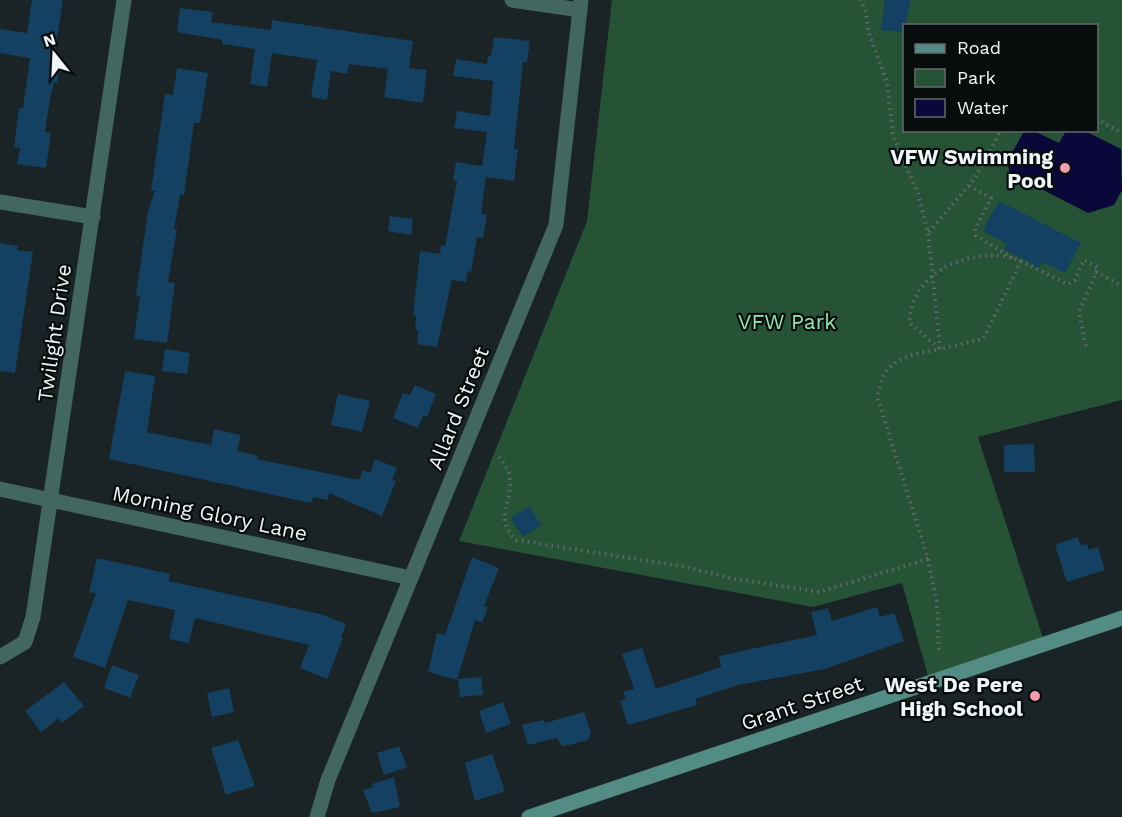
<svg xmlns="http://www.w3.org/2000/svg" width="1122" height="817" viewBox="0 0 1122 817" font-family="'Work Sans',sans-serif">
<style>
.green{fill:#265236;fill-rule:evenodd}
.water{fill:#0a083a}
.building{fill:#144161}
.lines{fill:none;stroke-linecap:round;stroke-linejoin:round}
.path{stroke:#60696a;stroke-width:4;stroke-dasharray:1.5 4.5;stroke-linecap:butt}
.street{stroke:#426660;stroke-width:15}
.secondary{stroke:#528c84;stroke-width:15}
.poi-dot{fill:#f29aae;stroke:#080c0d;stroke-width:2}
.labels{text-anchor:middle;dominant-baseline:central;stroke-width:4.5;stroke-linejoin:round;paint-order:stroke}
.poi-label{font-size:21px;font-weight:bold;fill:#eff6f7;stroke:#080c0d;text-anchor:end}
.park-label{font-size:21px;fill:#8feaac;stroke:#080c0d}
.street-label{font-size:21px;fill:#eff6f7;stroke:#080c0d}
</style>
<rect width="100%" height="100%" fill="#1a2325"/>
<path class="green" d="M 612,0 L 1122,0 L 1122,400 L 978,437 L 1045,644 L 930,683 L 902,583 L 813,607 L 459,541 L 587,221 ZM 904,26 L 1096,26 L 1096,130 L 904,130 Z"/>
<path class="water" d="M 1034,131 L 1059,143 L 1066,131 L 1085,131 L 1121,149 L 1122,190 L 1114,205 L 1088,213 L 1010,173 L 1007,162 L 1023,133 Z"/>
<g class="building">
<path d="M 32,0 L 63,0 L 54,57 L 61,58 L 57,83 L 54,83 L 50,98 L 45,132 L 51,133 L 46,168 L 17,164 L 20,148 L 14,147 L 19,108 L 23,108 L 30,58 L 0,53 L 0,29 L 27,33 Z"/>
<path d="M 885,0 L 911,0 L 904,32 L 881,30 Z"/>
<path d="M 180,8 L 213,12 L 211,22 L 271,30 L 272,20 L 413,41 L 409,68 L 427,70 L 423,103 L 384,97 L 388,69 L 349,64 L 347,74 L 331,71 L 327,100 L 311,97 L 317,60 L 272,53 L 267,87 L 250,84 L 255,49 L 222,44 L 222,40 L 177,32 Z"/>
<path d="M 494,37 L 530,41 L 527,62 L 523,62 L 514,149 L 518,149 L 514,181 L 486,177 L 481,214 L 487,215 L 483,238 L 477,237 L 471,272 L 468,271 L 466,282 L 452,280 L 437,347 L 417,344 L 418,330 L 415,330 L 416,316 L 413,315 L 420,251 L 440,254 L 441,245 L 445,246 L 457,181 L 453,180 L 456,162 L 482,166 L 487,132 L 454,128 L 457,111 L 490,116 L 493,81 L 453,76 L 456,59 L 487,64 L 488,56 L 491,56 Z"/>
<path d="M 177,68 L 208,73 L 200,123 L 194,123 L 184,195 L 180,195 L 174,229 L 177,229 L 168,282 L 175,283 L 167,343 L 134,339 L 140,296 L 136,295 L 148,211 L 155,191 L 151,191 L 165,94 L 173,95 Z"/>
<path d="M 999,201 L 1081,243 L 1065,273 L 1042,262 L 1039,268 L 1004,249 L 1007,244 L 983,231 Z"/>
<path d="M 390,216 L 413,219 L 411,235 L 388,231 Z"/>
<path d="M 0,243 L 18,246 L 17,250 L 33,252 L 15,373 L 0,371 Z"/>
<path d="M 165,349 L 190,353 L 187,374 L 162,371 Z"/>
<path d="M 125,371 L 155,376 L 147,432 L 211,445 L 214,429 L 241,435 L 237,451 L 258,456 L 257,459 L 359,480 L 363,470 L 370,473 L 375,459 L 397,468 L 392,480 L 396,481 L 382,516 L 329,493 L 328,500 L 313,497 L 312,502 L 306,502 L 109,459 Z"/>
<path d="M 415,385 L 436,394 L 427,417 L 423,416 L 418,428 L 393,418 L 403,393 L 410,395 Z"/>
<path d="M 338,394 L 370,401 L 362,432 L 331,425 Z"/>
<path d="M 1034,444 L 1035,472 L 1004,472 L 1004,445 Z"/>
<path d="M 529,506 L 541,525 L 523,537 L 511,518 Z"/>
<path d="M 1078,537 L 1081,546 L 1087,544 L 1089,550 L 1098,547 L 1105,570 L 1067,582 L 1055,545 Z"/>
<path d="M 472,557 L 499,568 L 484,606 L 488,607 L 482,623 L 475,620 L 457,680 L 428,672 L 437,633 L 445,635 Z"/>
<path d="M 97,558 L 170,574 L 169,581 L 320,614 L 346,624 L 341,637 L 343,638 L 327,679 L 300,668 L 309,645 L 195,618 L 189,643 L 169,639 L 175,610 L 128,600 L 105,668 L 73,657 L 96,593 L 89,592 Z"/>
<path d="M 877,607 L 880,617 L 894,613 L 904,641 L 825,669 L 738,685 L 695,699 L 697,705 L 628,725 L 620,701 L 626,699 L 623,692 L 634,689 L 622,654 L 642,648 L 656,689 L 721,667 L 719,656 L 817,635 L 811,612 L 828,608 L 832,621 Z"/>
<path d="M 112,665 L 139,675 L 130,698 L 104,688 Z"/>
<path d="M 481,677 L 483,695 L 460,697 L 458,679 Z"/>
<path d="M 64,682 L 84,706 L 62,723 L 59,718 L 41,732 L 25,711 Z"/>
<path d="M 229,688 L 234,712 L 212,717 L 207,693 Z"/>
<path d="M 503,702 L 511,724 L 486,733 L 479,711 Z"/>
<path d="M 584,712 L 591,732 L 588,740 L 565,746 L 561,745 L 557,738 L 528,745 L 522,725 L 544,720 L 545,723 Z"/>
<path d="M 238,740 L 255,786 L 226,795 L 211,748 Z"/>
<path d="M 399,746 L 407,767 L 384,775 L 377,753 Z"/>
<path d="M 492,754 L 505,791 L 475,801 L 465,763 Z"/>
<path d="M 394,777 L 400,807 L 372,813 L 363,790 L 373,787 L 372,784 Z"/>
</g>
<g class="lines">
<g class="path">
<path d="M 1096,119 L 1122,133"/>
<path d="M 969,186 L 991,198 L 975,229 L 976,236 L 1013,258"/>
<path d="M 929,232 L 975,178 L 1001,130"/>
<path d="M 1021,261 L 983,339 L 940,349 L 910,323 C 908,271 977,243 1021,261 L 1065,283 L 1069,284 L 1075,280 L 1084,260 L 1098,268 L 1079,312 L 1086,347"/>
<path d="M 1096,272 L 1122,286"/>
<path d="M 499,457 C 503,462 510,471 510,478 C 513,504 492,515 516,540 L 681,566 L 736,579 L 819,592 L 928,559 L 878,399 C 881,358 907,356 940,349 L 928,232 L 918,194 L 893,135 L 887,82 L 868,31 L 866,13 L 861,0"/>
<path d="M 928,559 L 937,603 L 939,653"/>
</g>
<g class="street">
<path d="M 512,0 L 580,10"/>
<path d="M 0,202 L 93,217"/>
<path d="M 0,489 L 411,578"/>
<path d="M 0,657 L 25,642 L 33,617 L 124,0"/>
<path d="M 317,817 L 328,780 L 556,225 L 581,0"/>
</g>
<path class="secondary" d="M 529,817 L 1122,618"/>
</g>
<g class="poi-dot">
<circle cx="1065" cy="168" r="6"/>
<circle cx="1035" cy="696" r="6"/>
</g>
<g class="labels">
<g class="poi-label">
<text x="1053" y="156">VFW Swimming<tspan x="1053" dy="24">Pool</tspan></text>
<text x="1023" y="684">West De Pere<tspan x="1023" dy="24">High School</tspan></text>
</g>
<g class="park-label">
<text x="787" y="321">VFW Park</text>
</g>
<g class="street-label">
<text transform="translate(54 333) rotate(-82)">Twilight Drive</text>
<text transform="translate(458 408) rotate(-68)">Allard Street</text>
<text transform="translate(210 513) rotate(12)">Morning Glory Lane</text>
<text transform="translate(802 703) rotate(-19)">Grant Street</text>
</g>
</g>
<rect x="903" y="24" width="195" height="108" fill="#080c0d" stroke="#646a6b" stroke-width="1.5"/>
<rect x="915" y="44" width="30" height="9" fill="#528c84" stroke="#646a6b" stroke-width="1.5"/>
<text x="957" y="54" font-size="18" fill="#eff6f7">Road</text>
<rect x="915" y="69" width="30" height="18" fill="#265236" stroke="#646a6b" stroke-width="1.5"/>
<text x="957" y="84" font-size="18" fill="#eff6f7">Park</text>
<rect x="915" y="99" width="30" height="18" fill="#0a083a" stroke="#646a6b" stroke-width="1.5"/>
<text x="957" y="114" font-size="18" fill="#eff6f7">Water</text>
<g transform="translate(54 54) rotate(342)" stroke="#080c0d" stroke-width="4.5" paint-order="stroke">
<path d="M0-4.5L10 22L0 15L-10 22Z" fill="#eff6f7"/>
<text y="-9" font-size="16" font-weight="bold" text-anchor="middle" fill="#eff6f7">N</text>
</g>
</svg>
